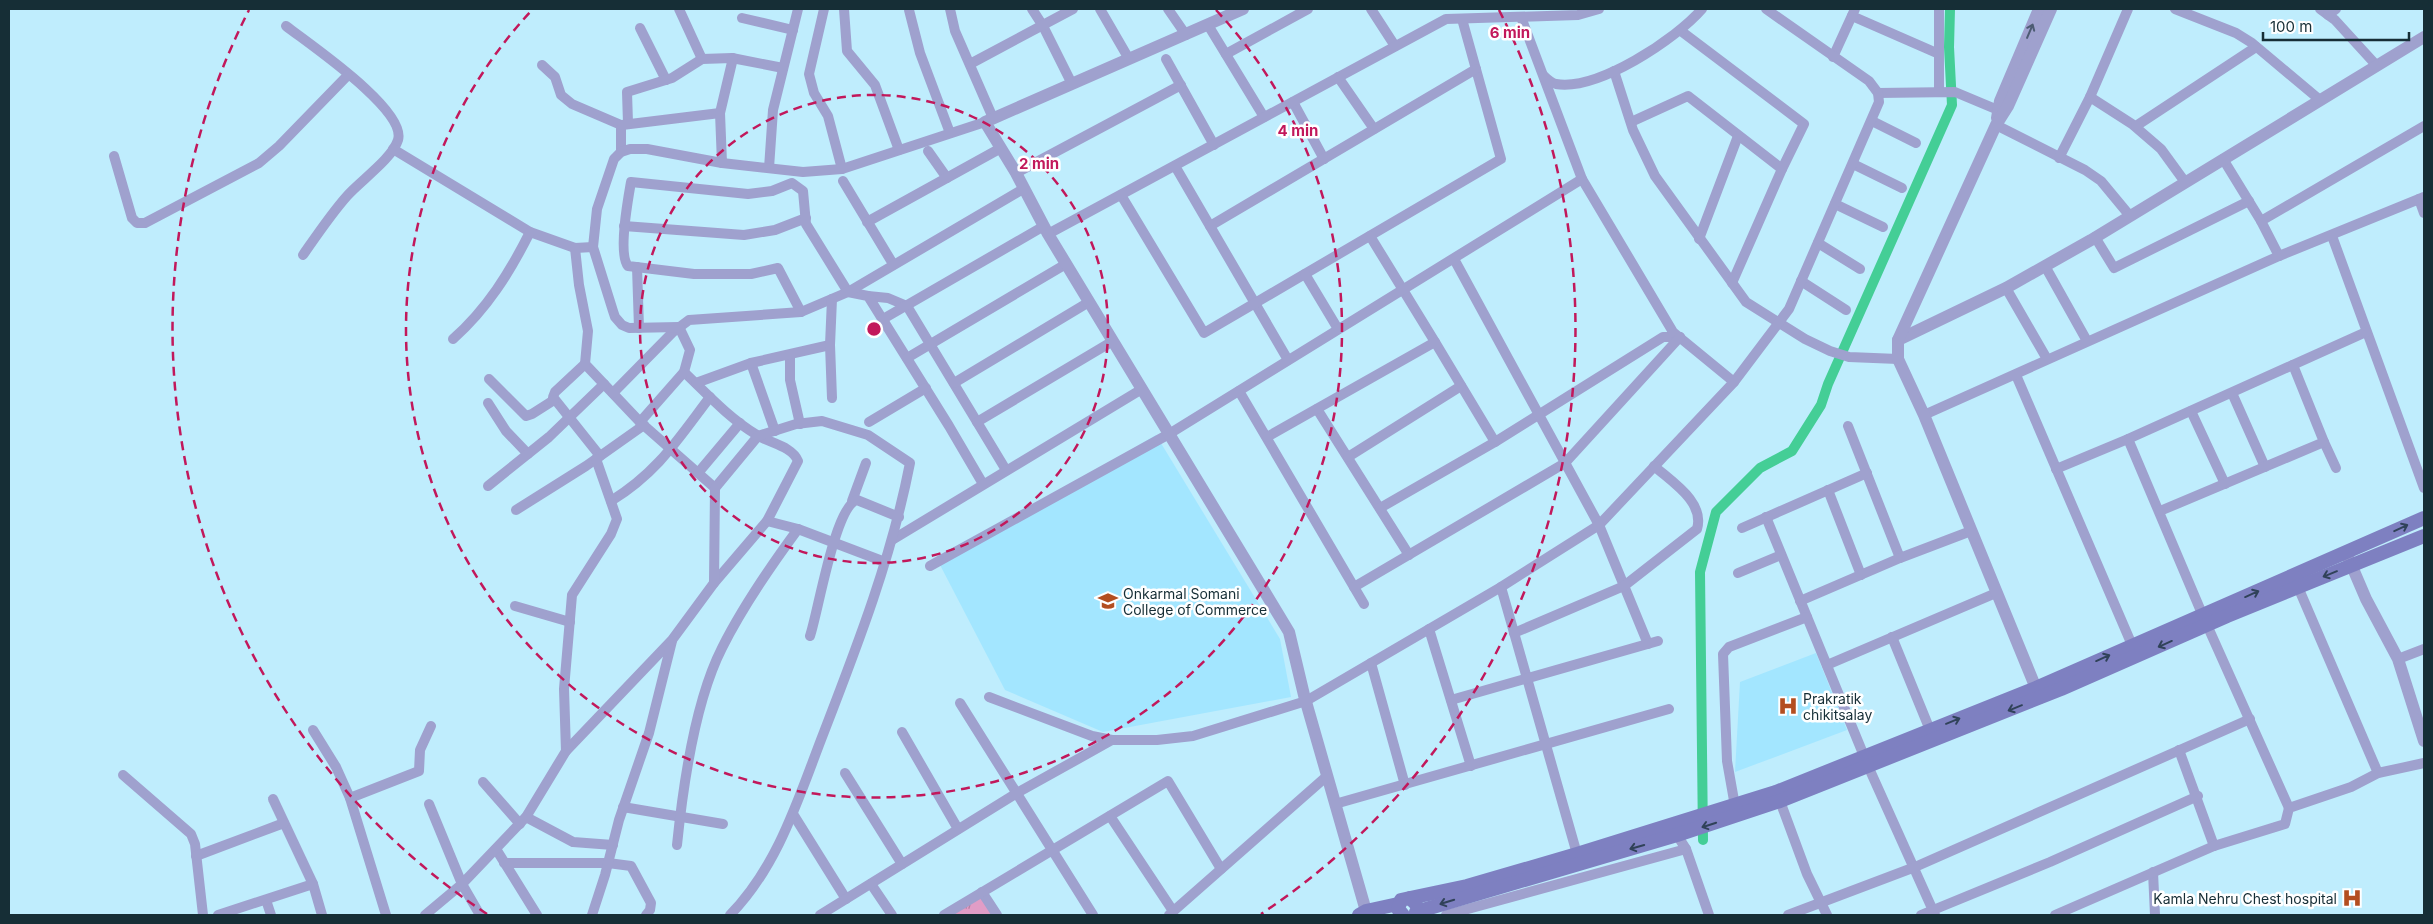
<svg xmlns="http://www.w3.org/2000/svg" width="2433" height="924" viewBox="0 0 2433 924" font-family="Inter,sans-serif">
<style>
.built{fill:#a3e6ff}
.park{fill:url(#park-tufts)}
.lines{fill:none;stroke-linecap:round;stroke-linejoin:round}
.canal{stroke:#44ce96;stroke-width:10}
.minor{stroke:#9fa1ce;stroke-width:10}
.tertiary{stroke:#9fa1ce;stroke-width:12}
.secondary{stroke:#7e80c1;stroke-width:14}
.oneway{stroke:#4d5c73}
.oneway2{stroke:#304259}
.ring{fill:none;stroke:#c2185b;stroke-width:2.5;stroke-dasharray:9 6}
.labels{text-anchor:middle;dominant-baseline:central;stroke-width:5;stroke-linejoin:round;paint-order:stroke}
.poi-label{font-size:14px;fill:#162e36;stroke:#fff;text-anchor:start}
.centre{fill:#c2185b;stroke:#fff;stroke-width:2.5}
.ring-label{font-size:15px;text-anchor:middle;font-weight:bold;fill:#c2185b;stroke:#fff;stroke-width:5;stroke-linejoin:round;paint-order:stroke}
</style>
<defs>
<pattern id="park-tufts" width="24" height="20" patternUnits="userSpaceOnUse" patternTransform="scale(1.25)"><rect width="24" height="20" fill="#e19dc6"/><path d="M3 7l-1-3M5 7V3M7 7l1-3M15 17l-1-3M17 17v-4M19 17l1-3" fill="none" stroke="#b580a2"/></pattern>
</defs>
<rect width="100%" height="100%" fill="#bfedfd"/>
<g class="built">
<path d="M 1156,435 L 1280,639 L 1291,697 L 1103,732 L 1005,690 L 939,563 Z"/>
<path d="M 1816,653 L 1847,730 L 1735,772 L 1740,682 Z"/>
</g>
<path class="park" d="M 982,892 L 997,915 L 943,915 Z"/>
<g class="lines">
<path class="canal" d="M 1703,840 L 1700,572 L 1716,512 L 1760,468 L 1792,451 L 1821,405 L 1828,384 L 1952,105 L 1949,47 L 1950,9"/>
<g class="minor">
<path d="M 679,9 L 702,59"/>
<path d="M 824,9 L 809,74 L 814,93 L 828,116 L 842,169"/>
<path d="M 844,9 L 847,51 L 875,85 L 899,150"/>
<path d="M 950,9 L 955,31 L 993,118"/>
<path d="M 1032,9 L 1043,26 L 1072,84"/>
<path d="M 1100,9 L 1129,59"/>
<path d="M 1168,9 L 1186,35"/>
<path d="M 1371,9 L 1395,46"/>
<path d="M 2175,9 L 2236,33 L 2252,43 L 2320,100"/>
<path d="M 2320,9 L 2335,20 L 2377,66"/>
<path d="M 909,10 L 920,53 L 950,133"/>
<path d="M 2328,15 L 2336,9"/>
<path d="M 1852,16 L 1939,54"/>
<path d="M 1521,17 L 1582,179"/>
<path d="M 742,18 L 793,30"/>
<path d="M 1208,25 L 1264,117"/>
<path d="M 286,26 C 309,44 407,110 398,140 C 392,159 360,181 347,196 C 331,214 317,235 303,255"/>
<path d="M 640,28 L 666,80"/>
<path d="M 1681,31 L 1804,124 L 1782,169"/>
<path d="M 1226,54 L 1308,9"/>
<path d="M 1833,57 L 1855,9"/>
<path d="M 1166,59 L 1214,145"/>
<path d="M 970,64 L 1073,9"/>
<path d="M 542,65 L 555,77 L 561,95 L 572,104 L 621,125 L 621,152"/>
<path d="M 1614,71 L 1633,130 L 1655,176 L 1746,302 L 1805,339 L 1830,351 L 1849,357 L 1898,359"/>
<path d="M 1544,76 C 1547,79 1552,83 1556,84 C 1598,91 1676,39 1702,9"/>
<path d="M 1338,77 L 1374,129"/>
<path d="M 1939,91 L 1939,9"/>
<path d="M 1878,93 L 1955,92 L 1998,110"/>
<path d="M 2090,97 L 2132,124 L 2161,149 L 2185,182"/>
<path d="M 1293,102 L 1324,159"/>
<path d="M 1872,121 L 1916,143"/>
<path d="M 1631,122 L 1688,96 L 1782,169 L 1732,283"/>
<path d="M 628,123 L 627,92 L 672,78 L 702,59 L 732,58 L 783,68"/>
<path d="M 622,125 L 720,113"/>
<path d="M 1996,125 L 2085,170 L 2101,181 L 2130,216"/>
<path d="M 2136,126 L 2256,47"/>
<path d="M 393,149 L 530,232 L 575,248 L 593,247"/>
<path d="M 928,151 L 947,178"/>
<path d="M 114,156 L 132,218 L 137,223 L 145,223 L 259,163 L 279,146 L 348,75"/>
<path d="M 2059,158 L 2090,97 L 2128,9"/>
<path d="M 2223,159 L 2261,221"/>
<path d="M 722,163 L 720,113 L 733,58"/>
<path d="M 1853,164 L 1902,188"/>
<path d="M 1175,166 L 1288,360"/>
<path d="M 769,168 L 773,110 L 798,9"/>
<path d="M 1016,173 L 1181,85"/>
<path d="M 843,181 L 893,264"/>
<path d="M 1121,195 L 1204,333 L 1501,159 L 1462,19"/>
<path d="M 2419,199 L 2424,213"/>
<path d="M 1835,204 L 1883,227"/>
<path d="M 867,222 L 1001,148"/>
<path d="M 624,226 L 744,235 L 775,230 L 806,218"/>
<path d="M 1210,226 L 1476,69"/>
<path d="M 1048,234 L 1446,19 L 1578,15 L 1599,9"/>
<path d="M 1370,236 L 1435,342"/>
<path d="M 2332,236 L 2424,488"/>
<path d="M 2095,237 L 2114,268 L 2249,201"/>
<path d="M 1699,239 L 1738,136"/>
<path d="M 1818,243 L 1860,269"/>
<path d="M 575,248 L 579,285 L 588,331 L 585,364 L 640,422 L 715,488"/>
<path d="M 2279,256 L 2261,221 L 2424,126"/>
<path d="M 2045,266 L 2087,341"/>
<path d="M 637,267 L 639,328"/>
<path d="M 1305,274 L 1338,329"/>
<path d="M 1801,281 L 1846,310"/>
<path d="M 2006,288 L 2047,359"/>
<path d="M 868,296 L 888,298 L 907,306 L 1006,470"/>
<path d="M 801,312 L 778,268 L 751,274 L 694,274 L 628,266 C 618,254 628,199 631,182 L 748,194 L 772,191 L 792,183 L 803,191 L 806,224 L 848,292 L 868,296 L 949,426 L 983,484"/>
<path d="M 883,319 L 1044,226"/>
<path d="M 453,339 C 487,309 510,272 530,232"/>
<path d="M 790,356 L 790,380 L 800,424"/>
<path d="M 907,358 L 1066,264"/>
<path d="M 751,363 L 775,431"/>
<path d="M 585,364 L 555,392 L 553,397 L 600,456"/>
<path d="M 684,372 C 707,394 729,418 757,435 C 769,443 792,446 798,461 L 767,521 L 714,583"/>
<path d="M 2016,375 L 2132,645"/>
<path d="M 489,379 L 526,416 L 532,414 L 554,400"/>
<path d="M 1734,382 L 1789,309 L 1879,102 L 1878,93 L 1869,81 L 1766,9"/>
<path d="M 696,383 L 751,363 L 830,345"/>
<path d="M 954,383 L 1089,302"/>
<path d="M 1239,391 L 1364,604"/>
<path d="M 613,393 L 673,332 L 689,320 L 801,312 L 848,292 L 1023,189"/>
<path d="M 2232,393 L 2265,467"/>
<path d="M 832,398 L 830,345 L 832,299"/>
<path d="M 488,403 L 506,431 L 528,454"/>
<path d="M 1317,409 L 1409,555"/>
<path d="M 2191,411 L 2225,484"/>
<path d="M 1924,415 L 2279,256 L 2424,197"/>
<path d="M 640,422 L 684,372 L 690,350 L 679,327 L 629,328 L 622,325 L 615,317 L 613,311 L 593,247 L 597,209 L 614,159 L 621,152 L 630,149 L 647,149 L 722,163 L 803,172 L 842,169 L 985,122"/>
<path d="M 869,422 L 926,388"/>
<path d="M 977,422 L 1113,341"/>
<path d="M 1848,426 L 1900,558 L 1971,531"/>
<path d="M 1267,437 L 1435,342 L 1495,442 L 1663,337 L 1680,337"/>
<path d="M 2128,439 L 2203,616"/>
<path d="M 2324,442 L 2336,468"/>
<path d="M 1348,457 L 1461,386"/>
<path d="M 2056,469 L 2128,439 L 2366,332"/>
<path d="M 698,473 L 740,423"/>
<path d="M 488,486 L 549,437 L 604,384"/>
<path d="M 1828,490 L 1861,575"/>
<path d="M 611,501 C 658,472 678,439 710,397"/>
<path d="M 852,501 L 866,463"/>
<path d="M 1380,508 L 1495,442"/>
<path d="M 516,510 L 586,466 L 644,425"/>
<path d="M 2160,511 L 2324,442 L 2293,365"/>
<path d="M 1766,517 L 1864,756"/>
<path d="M 767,521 L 798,529 L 885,562"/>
<path d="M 1742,528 L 1867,473"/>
<path d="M 892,540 L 1142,389"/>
<path d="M 930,566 L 1169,434 L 1582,179 L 1673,332 L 1734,382 L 1599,525 L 1454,259"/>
<path d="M 1738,573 L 1781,555"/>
<path d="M 1354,587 L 1565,463 L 1680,337"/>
<path d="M 1501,587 L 1599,525 L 1648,644"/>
<path d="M 2298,587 L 2378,773"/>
<path d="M 1800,601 L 1900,558"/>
<path d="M 515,606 L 570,622"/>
<path d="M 2207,625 L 2289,808"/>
<path d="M 1429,629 L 1471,766"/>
<path d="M 1514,633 L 1624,586 L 1697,529 C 1705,502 1672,482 1654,466"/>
<path d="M 810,636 C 818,613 835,506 857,500 L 899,517"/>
<path d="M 1892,637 L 1930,730"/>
<path d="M 2398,659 L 2424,649"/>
<path d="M 1371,663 L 1405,785"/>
<path d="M 1827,665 L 1996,593"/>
<path d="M 989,697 L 1092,736 L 1112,740 L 1157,740 L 1193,736 L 1306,701 L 1501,587 L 1577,854"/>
<path d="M 1451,700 L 1658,641"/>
<path d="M 960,703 L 1093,915"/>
<path d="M 313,730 L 336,767 L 350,798"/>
<path d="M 902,732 L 958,829"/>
<path d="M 2179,750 L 2214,846"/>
<path d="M 566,751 L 564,689 L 572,595 L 611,534 L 617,519 L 596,459"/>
<path d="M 1868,766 L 1935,915"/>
<path d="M 845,773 L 902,864"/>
<path d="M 123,775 L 191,834 L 195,844 L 203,915"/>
<path d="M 483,782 L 520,824"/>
<path d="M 273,799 L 313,884"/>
<path d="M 1780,801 L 1807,874 L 1827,915"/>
<path d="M 429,804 L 462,884 L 480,915"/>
<path d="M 1335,804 L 1669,709"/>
<path d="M 1735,806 L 1727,761 L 1723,654 L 1729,647 L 1807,617"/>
<path d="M 623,807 L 723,824"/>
<path d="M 793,814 L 846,899"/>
<path d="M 1110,816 L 1173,911"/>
<path d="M 526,817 L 573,842 L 613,845"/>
<path d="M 1677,835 L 1686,849 L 1709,915"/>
<path d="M 677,845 C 683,786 695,701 722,648 C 743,606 770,567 798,529"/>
<path d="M 496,849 L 537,915"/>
<path d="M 196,856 L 284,823"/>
<path d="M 504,863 L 608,863 L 631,866 L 651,903 L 650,910 L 646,915"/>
<path d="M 2153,872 L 2155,915"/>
<path d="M 871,884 L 892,915"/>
<path d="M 982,892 L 997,915"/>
<path d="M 266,900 L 271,915"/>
<path d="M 218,915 L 313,884 L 322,915"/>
<path d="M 386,915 L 350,798 L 419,771 L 420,750 L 431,726"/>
<path d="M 425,915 L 462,884 L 526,817 L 566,751 L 672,640 L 714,583 L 715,488 L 758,436 L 796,424 L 822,421 L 868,435 L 910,463 C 892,556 858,644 824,732 C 799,796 779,865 730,915"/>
<path d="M 592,915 L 605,875 L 619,820 L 649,733 L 672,641"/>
<path d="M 820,915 L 1017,793 L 1112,740"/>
<path d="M 944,915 L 1168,781 L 1221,869"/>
<path d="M 1169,915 L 1327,776"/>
<path d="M 1446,915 L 1686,849"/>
<path d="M 1788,915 L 1915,867 L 2250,719"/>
<path d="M 1921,915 L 2050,862 L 2198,796"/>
<path d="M 2055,915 L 2214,846 L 2285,824 L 2289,808 L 2351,787 L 2378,773 L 2424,763"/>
</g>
<g class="tertiary">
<path d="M 1243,9 L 985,122 L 1016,173 L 1048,234 L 1289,632 L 1304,695 L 1366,911"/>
<path d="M 1997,118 L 2000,101 L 2039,9"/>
<path d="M 1898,340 L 2006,288 L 2091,240 L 2424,37"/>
<path d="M 2348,557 L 2366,599 L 2398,659 L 2424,741"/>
<path d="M 2040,698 L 1924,415 L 1898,359 L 1898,340 L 1996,125 L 2008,106 L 2051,9"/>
</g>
<g class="secondary">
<path d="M 1410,898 L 1467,886 L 1577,854 L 1776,792 L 2036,688 L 2424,518"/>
<path d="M 1416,912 L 1677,835 L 1780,801 L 2061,689 L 2227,616 L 2424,536"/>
<path d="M 1359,915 L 1366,911 L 1398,904"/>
<path d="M 1403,915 L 1398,909 L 1401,900 L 1410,898 L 1416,904"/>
</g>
</g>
<defs><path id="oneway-shaft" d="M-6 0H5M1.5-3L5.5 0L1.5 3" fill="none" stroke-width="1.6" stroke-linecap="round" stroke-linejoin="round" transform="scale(1.25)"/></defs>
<use class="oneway" href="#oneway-shaft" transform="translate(2030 31) rotate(-67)"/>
<g class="oneway2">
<use href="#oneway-shaft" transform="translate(2401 528) rotate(-25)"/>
<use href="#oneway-shaft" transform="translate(2330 574) rotate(158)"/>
<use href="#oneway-shaft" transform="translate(2252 594) rotate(-24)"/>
<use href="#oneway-shaft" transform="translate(2165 644) rotate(156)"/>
<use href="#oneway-shaft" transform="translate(2103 658) rotate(-24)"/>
<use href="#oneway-shaft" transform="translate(2015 708) rotate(158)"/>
<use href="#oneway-shaft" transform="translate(1953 721) rotate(-22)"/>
<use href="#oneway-shaft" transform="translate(1709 825) rotate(162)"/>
<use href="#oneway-shaft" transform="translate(1637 847) rotate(164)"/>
<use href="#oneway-shaft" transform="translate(1447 902) rotate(163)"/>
</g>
<g class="ring">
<circle cx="874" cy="329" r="234"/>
<path d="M1216 10A468 468 0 1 1 532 10"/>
<path d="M487 914A702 702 0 0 1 249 10M1499 10A702 702 0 0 1 1261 914"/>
</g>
<defs>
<symbol id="university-bare" viewBox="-9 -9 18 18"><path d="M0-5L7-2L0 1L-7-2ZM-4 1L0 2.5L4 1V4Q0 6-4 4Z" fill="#b34e20" stroke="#fff" stroke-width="2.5" paint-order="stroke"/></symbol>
<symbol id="hospital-bare" viewBox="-9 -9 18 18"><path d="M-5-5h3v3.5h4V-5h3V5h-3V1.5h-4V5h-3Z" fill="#b34e20" stroke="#fff" stroke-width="2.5" paint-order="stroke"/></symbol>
</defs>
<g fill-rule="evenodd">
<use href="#university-bare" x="1094" y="587" width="28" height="28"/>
<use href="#hospital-bare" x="1774" y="692" width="28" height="28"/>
<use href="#hospital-bare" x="2338" y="884" width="28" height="28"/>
</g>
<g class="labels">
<g class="poi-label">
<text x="1123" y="593">Onkarmal Somani<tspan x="1123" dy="16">College of Commerce</tspan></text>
<text x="1803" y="698">Prakratik<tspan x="1803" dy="16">chikitsalay</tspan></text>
<text x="2337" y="898" text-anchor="end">Kamla Nehru Chest hospital</text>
</g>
</g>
<circle cx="874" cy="329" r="8" class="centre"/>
<g class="ring-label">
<text x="1510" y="38">6 min</text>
<text x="1298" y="136">4 min</text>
<text x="1039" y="169">2 min</text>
</g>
<rect width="2433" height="924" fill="none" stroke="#162e36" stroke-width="20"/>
<path d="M2263 32v8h146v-8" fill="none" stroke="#162e36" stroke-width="2.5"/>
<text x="2270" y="32" font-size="15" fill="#162e36" stroke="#ffffff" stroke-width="4" paint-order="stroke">100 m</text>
</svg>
